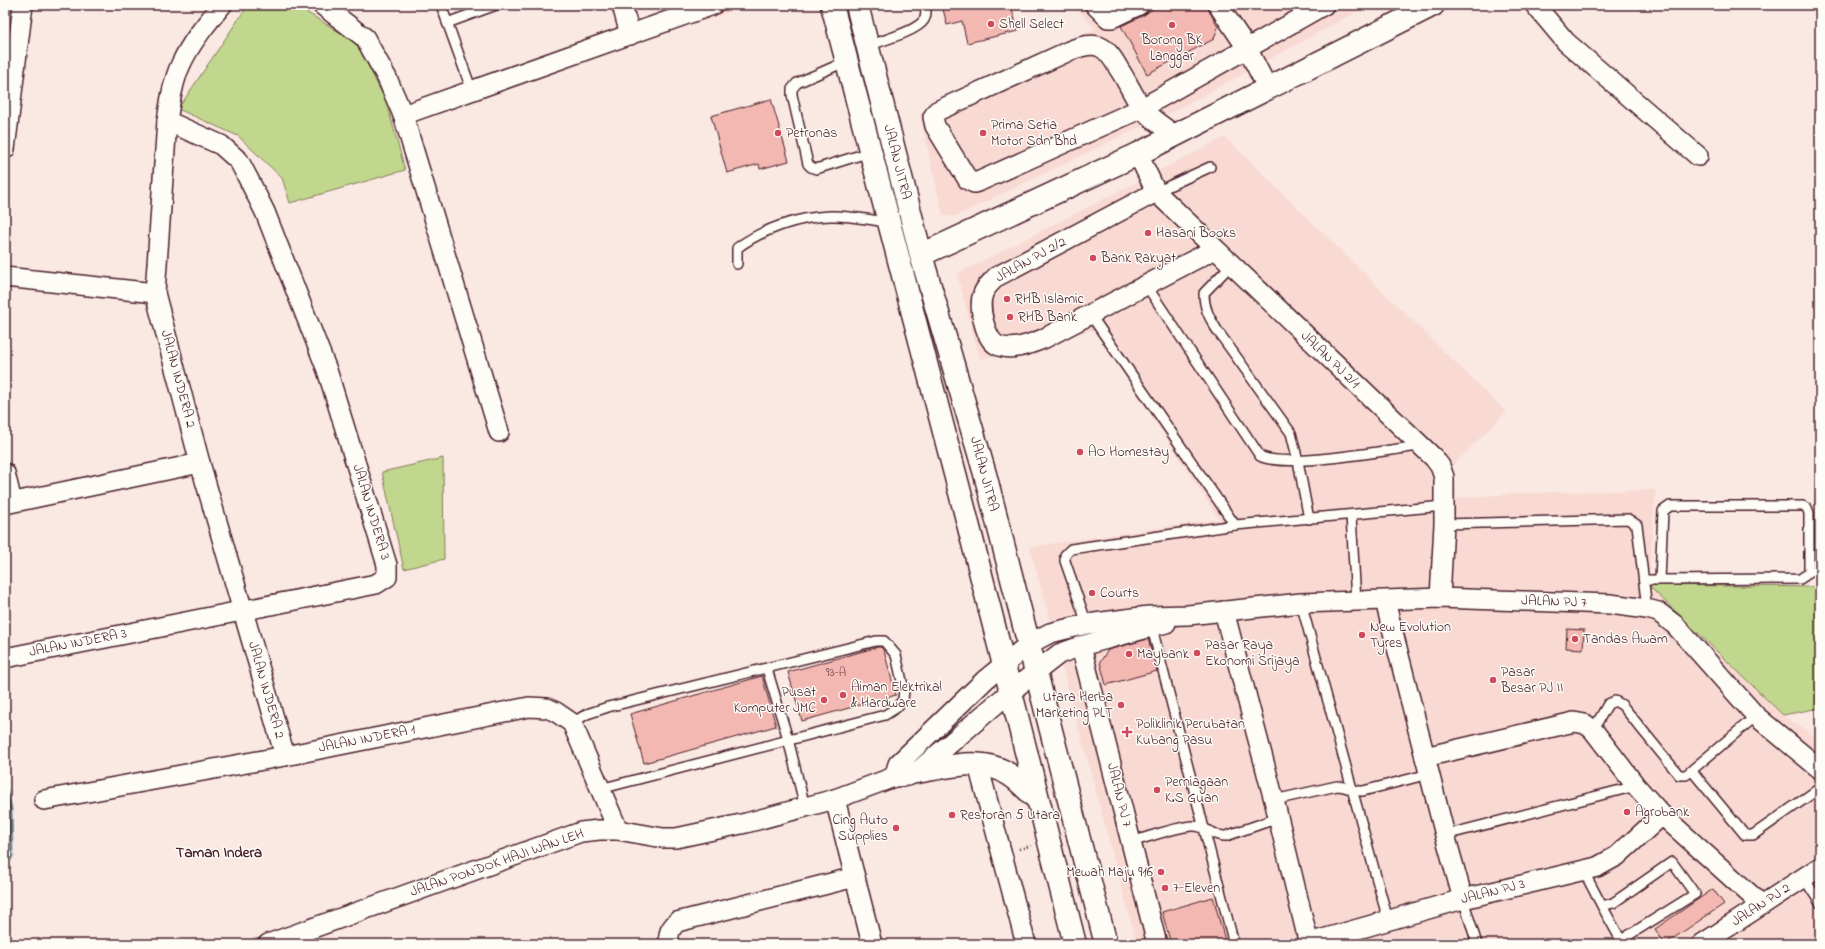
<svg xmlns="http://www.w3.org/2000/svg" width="1825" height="949" viewBox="0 0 1825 949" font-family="'Indie Flower',sans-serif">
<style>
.built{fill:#f8dad3}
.green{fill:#c1d78d;stroke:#867b5c}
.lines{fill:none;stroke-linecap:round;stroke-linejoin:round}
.stream{stroke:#6d8d95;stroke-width:5}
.building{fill:#f3b8b1;stroke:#4a1f2b}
.service-casing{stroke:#4a1f2b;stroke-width:12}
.minor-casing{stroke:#4a1f2b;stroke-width:22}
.secondary-casing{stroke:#4a1f2b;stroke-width:25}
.trunk-casing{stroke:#4a1f2b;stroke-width:25}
.path{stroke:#4a1f2b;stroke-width:2.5;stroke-dasharray:1 3;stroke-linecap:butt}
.service{stroke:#fdfcf7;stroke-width:9}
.minor{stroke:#fdfcf7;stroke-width:19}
.secondary{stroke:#fdfcf7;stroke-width:22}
.trunk{stroke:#fdfcf7;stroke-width:22}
.poi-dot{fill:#d1495b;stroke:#fdfcf7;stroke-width:1.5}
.labels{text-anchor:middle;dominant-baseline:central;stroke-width:3;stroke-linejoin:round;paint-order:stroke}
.number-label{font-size:12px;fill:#74454c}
.poi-label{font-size:14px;fill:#4a1f2b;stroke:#fdfcf7;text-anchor:start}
.street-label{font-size:14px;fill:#4a1f2b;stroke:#fdfcf7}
.neighbourhood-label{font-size:15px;font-weight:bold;fill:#4a1f2b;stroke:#fdfcf7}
</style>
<rect width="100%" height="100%" fill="#fae8e2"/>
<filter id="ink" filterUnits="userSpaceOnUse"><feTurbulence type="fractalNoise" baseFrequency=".025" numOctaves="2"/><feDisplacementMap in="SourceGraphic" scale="8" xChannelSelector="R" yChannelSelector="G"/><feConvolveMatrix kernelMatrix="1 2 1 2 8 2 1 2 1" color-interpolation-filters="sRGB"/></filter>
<g filter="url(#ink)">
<g class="built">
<path d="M 697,5 L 748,5 L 701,22 Z"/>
<path d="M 1073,5 L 1369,5 L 1180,108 L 956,216 L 943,216 L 920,114 L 1095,29 Z"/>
<path d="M 1225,137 L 1506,412 L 1453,465 L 1457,498 L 1524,493 L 1656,490 L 1648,585 L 1783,715 L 1820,740 L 1820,944 L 1137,944 L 1030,547 L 1219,519 L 1095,329 L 980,359 L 957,274 Z"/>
</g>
<g class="green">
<path d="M 248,5 L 295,5 L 357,43 L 387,104 L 405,170 L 290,203 L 282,178 L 238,136 L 178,109 Z"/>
<path d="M 443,458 L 444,559 L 404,569 L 382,472 Z"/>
<path d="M 1648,585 L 1820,587 L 1820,708 L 1783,715 Z"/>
</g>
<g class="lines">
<path class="stream" d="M 5,788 L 10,809 L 11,856 L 5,866"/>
</g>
<g class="building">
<path d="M 942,5 L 1011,5 L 1018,31 L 967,43 L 962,21 L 947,25 Z"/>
<path d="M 1158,5 L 1206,5 L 1218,27 L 1214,39 L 1147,74 L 1121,26 L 1144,15 Z"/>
<path d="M 771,99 L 789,161 L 760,169 L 759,164 L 727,173 L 711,116 Z"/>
<path d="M 1567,629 L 1584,630 L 1583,649 L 1566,648 Z"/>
<path d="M 1148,639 L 1157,671 L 1106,685 L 1100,662 L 1108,650 Z"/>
<path d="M 878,647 L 881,647 L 884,651 L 896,695 L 802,721 L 788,672 Z"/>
<path d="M 762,676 L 776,726 L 644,763 L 630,714 Z"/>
<path d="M 1713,889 L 1724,904 L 1665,944 L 1655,929 Z"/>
<path d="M 1213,897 L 1226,944 L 1171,944 L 1162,912 Z"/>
</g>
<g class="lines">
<defs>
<g id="service">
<path d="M 441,5 L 472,91"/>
<path d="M 447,23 L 496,5"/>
<path d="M 868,46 C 882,40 916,32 924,20 C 927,15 926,10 925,5"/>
<path d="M 847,61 L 797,83 L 792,89 L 792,95 L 808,164 L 811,167 L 816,169 L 870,152"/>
<path d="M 1156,192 L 1210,167"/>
<path d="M 737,264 L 737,248 C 763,229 798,217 830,216 C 849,215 869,220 888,222"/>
<path d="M 1231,265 L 1204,293 C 1204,308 1209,317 1217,330 L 1291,433 L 1298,461 L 1309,519"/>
<path d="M 1146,285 L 1260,456 C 1283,469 1388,450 1419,446"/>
<path d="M 1090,314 L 1235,525"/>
<path d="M 1351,515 L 1356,601"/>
<path d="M 1444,524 L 1628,519 L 1637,525 L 1647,609"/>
<path d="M 1644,580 L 1660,580 L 1800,579 L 1809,573 L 1809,513 L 1807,508 L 1803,506 L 1670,506 L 1663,511 L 1660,580"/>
<path d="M 1301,603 L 1388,920"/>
<path d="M 1087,624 L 1065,561 L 1065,555 L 1071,549 L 1235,525 L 1444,506"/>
<path d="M 1152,628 L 1234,944"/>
<path d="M 767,669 L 788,739 L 805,807"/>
<path d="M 572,723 L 587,714 L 608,707 L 876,641 L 884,641 L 896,655 L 904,690 L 903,700 L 896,708 L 885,715 L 600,789"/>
<path d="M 1593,730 L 1608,704 L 1615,701 L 1622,705 L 1679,775 L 1686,775 L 1756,716"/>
<path d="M 1692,771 L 1745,835 L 1753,835 L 1820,788"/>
<path d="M 1274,800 L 1337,786 C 1346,786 1354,792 1363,791 L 1429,774"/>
<path d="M 1445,835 L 1636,786"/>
<path d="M 1131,842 C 1145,838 1182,825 1194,826 C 1206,826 1214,837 1226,836 L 1278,818"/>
<path d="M 1583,870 L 1602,906 L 1613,903 L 1672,862 L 1695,894 L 1621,940 L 1602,906"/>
<path d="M 1804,878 L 1820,903"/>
<path d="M 1463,899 L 1477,944"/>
</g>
<g id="minor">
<path d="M 222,5 C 207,23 191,42 181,64 C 173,81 170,102 167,121 L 155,293 L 200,463 L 285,756"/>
<path d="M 322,5 L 365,38 L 387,78 L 403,115 L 499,432"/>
<path d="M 622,5 L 630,35"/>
<path d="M 1095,5 L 1108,18 L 1112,18 L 1139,5"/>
<path d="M 1218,5 L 1247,48 L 1268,89"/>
<path d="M 1535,5 L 1566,42 L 1698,156"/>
<path d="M 403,115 L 713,5"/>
<path d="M 1174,135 C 1164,127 1149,118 1141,107 C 1133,95 1127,81 1119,69 C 1105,44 1097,40 1069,51 L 937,111 L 933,117 L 935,126 L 968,180 L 974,183 L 980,181 L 1142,108 L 1324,5"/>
<path d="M 5,149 L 23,5"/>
<path d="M 1138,154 L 1156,192 L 1434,458 L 1440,466 L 1444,477 L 1444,524 L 1440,598"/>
<path d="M 1156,192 L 996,277 C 992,282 985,287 983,294 C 978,306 985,339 997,345 C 1011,352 1030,344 1043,339 L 1215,249"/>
<path d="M 5,277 L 155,293"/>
<path d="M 5,473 L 12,502"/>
<path d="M 5,504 L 200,463"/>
<path d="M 1385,601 L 1445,835 L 1463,899"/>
<path d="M 1224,611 L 1274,800 L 1309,944"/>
<path d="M 1081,646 L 1157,944"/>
<path d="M 5,658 L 376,584 L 387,577 L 387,565 L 327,370 L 265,212 L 250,182 L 239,161 L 221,145 L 167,121"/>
<path d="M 1425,757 L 1574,722 L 1585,724 L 1593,730 L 1636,786 L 1662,815 L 1762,905"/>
<path d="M 978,765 L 1026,944"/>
<path d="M 894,777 L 898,764 L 986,679 L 1029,644 L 1050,633 L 1087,624 L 1149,616 L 1188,615 L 1301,603 L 1440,598 L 1610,604 L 1647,609 L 1658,612 L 1666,618 L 1675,625 L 1756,716 L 1820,769"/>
<path d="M 835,799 L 872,944"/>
<path d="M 44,800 L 285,756 L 529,707 L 547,708 L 556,712 L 572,723 L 618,830"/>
<path d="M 1309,943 L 1463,899 L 1597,867 L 1617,856 L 1662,815"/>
<path d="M 268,944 L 581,832 L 599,830 L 618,830 L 663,838 L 676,838 L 746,823 L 835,799 L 894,777 L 908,776 L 917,772 L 1010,692 L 1059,654 L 1081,646 L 1166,623"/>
<path d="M 670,944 C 667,934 670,929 677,922 L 855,877"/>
<path d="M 1702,944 L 1820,867"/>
</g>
<path id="secondary" d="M 921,255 L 1138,154 L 1433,5"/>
<g id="trunk">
<path d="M 832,5 L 964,508 L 1075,944"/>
<path d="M 857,5 L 921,255 L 985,474 L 1106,944"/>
<path d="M 917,772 C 947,767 983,756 1010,775 C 1020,781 1029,792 1038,800"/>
</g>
</defs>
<use href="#service" class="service-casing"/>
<use href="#minor" class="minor-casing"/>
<use href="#secondary" class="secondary-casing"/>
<use href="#trunk" class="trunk-casing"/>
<path class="path" d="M 1019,849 L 1031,846"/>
<use href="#service" class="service"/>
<use href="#minor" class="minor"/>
<use href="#secondary" class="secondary"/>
<use href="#trunk" class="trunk"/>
</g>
</g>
<g class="poi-dot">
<circle cx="991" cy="24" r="4"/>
<circle cx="1172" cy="25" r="4"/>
<circle cx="778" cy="133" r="4"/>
<circle cx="983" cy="133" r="4"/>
<circle cx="1148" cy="233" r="4"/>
<circle cx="1093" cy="258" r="4"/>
<circle cx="1007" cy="299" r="4"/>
<circle cx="1010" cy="317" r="4"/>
<circle cx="1080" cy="452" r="4"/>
<circle cx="1092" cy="593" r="4"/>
<circle cx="1362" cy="635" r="4"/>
<circle cx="1575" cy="639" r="4"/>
<circle cx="1197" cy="653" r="4"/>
<circle cx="1129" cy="654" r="4"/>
<circle cx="1493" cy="680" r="4"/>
<circle cx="843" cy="695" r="4"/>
<circle cx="824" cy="700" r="4"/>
<circle cx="1121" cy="705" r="4"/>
<path d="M1125 726h4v4h4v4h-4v4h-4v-4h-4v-4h4z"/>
<circle cx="1157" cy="790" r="4"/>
<circle cx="1627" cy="812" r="4"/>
<circle cx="952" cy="815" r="4"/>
<circle cx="896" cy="828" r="4"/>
<circle cx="1161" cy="872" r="4"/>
<circle cx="1165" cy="888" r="4"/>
</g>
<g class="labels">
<g class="number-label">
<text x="836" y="673">93-A</text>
</g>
<g class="poi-label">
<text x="999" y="24">Shell Select</text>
<text x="1172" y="40" text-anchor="middle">Borong BK<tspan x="1172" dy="16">Langgar</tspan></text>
<text x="991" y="125">Prima Setia<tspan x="991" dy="16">Motor Sdn Bhd</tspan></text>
<text x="786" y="133">Petronas</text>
<text x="1156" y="233">Hasani Books</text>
<text x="1101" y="258">Bank Rakyat</text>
<text x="1015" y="299">RHB Islamic</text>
<text x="1018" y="317">RHB Bank</text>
<text x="1088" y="452">AO Homestay</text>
<text x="1100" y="593">Courts</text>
<text x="1370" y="627">New Evolution<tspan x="1370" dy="16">Tyres</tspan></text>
<text x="1583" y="639">Tandas Awam</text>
<text x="1205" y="645">Pasar Raya<tspan x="1205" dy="16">Ekonomi Srijaya</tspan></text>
<text x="1137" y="654">Maybank</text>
<text x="1501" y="672">Pasar<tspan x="1501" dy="16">Besar PJ II</tspan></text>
<text x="851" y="687">Aiman Elektrikal<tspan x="851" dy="16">&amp; Hardware</tspan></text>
<text x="816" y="692" text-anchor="end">Pusat<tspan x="816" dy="16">Komputer JMC</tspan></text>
<text x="1113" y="697" text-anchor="end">Utara Herba<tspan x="1113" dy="16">Marketing PLT</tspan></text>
<text x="1136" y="724">Poliklinik Perubatan<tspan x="1136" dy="16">Kubang Pasu</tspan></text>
<text x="1165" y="782">Perniagaan<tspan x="1165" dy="16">K.S Guan</tspan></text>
<text x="1635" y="812">Agrobank</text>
<text x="960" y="815">Restoran 5 Utara</text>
<text x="888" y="820" text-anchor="end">Cing Auto<tspan x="888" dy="16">Supplies</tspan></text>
<text x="1153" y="872" text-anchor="end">Mewah Maju 916</text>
<text x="1173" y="888">7-Eleven</text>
</g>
<g class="street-label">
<text transform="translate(897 162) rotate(76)">JALAN JITRA</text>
<text transform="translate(1031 260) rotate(-29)">JALAN PJ 2/2</text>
<text transform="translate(1330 360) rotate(44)">JALAN PJ 2/1</text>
<text transform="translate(178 379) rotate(75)">JALAN INDERA 2</text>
<text transform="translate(984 474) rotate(75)">JALAN JITRA</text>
<text transform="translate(371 512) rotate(73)">JALAN INDERA 3</text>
<text transform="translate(1554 602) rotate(2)">JALAN PJ 7</text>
<text transform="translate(78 643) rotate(-11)">JALAN INDERA 3</text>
<text transform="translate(266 690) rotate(74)">JALAN INDERA 2</text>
<text transform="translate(367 739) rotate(-11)">JALAN INDERA 1</text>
<text transform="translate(1119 795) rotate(76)">JALAN PJ 7</text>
<text transform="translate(497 863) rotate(-19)">JALAN PONDOK HAJI WAN LEH</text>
<text transform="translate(1493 892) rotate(-14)">JALAN PJ 3</text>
<text transform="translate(1761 905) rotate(-33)">JALAN PJ 2</text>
</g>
<g class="neighbourhood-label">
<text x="219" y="853">Taman Indera</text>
</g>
</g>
<rect width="1825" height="949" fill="none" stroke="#fdfcf7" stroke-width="20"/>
<rect x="10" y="10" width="1805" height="929" fill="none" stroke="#4a1f2b" stroke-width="1.5" filter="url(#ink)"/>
</svg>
